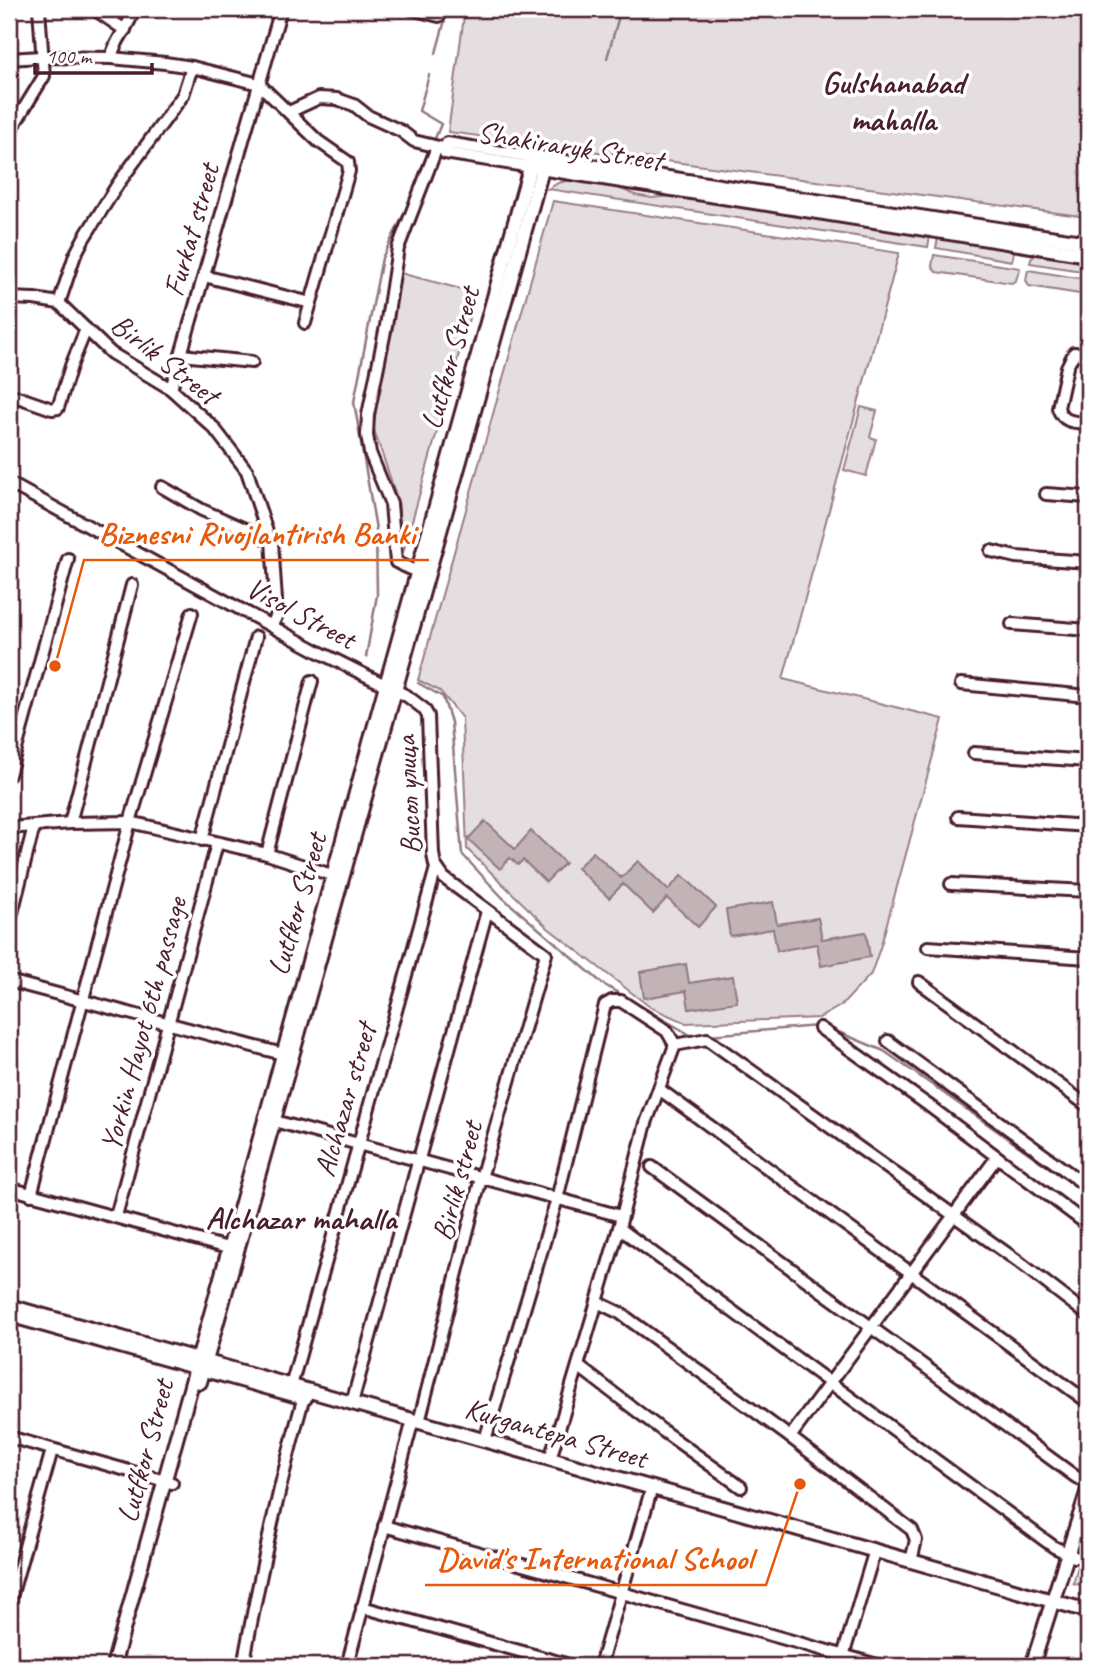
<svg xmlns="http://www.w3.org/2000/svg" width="1097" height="1675" viewBox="0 0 1097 1675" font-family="Caveat,sans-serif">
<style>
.green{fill:#e5dee0;stroke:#987e86;stroke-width:2}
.water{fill:#c1b3b6;stroke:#91787e;stroke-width:2}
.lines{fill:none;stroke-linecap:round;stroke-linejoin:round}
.stream{stroke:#91787e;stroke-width:2.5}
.minor-casing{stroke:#4a1f2b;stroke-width:16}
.major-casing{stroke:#4a1f2b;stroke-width:18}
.minor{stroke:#fff;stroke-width:10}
.major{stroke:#fff;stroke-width:12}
.labels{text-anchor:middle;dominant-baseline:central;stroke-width:7;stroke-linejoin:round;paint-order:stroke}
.street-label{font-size:30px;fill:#4a1f2b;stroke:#fff}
.neighbourhood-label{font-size:32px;font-weight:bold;fill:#4a1f2b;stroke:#fff}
.leader{fill:none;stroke:#e8590c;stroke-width:2.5}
.callout-dot{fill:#e8590c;stroke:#fff;stroke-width:2.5}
.callout-label{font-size:32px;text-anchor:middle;font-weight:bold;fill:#e8590c;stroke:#fff;stroke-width:7;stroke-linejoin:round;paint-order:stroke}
</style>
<rect width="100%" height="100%" fill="#fff"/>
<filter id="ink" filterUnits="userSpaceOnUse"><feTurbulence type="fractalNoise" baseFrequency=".0143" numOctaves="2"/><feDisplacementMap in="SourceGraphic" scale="14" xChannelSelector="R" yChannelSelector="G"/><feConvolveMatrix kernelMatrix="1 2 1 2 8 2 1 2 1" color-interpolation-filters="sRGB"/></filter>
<g filter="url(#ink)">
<g class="green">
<path d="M 465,9 L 1088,9 L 1088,217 L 448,132 Z"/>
<path d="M 570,180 L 619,188 L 635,195 L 652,198 L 672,196 L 930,236 L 928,247 L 548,189 L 558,183 Z"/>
<path d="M 553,201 L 899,253 L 783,679 L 943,719 L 881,945 L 871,974 L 842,1005 L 819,1018 L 686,1023 L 650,1007 L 548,928 L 467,849 L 462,718 L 440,691 L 418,680 Z"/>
<path d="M 938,238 L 1014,251 L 1012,261 L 936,248 Z"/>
<path d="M 1037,253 L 1088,262 L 1088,272 L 1030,263 L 1031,259 Z"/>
<path d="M 934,255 L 1020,268 L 1016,280 L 1012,283 L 936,272 L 932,266 Z"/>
<path d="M 1028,270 L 1084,279 L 1080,294 L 1029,286 L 1026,280 Z"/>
<path d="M 400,273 L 476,293 L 403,553 L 398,501 L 372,424 Z"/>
<path d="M 861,407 L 877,411 L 870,437 L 876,439 L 866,476 L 844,470 Z"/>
<path d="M 1088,1533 L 1088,1587 L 1073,1583 Z"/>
</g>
<g class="water">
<path d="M 485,821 L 515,849 L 531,831 L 565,863 L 546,882 L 523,860 L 518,865 L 510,858 L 500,869 L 468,839 Z"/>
<path d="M 593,852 L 621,878 L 638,861 L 668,890 L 682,875 L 716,907 L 698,927 L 667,898 L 653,913 L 623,884 L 609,898 L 577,868 Z"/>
<path d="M 773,902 L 777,924 L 818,918 L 822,939 L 866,932 L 870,957 L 821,966 L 817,944 L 777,951 L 773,929 L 730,936 L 726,910 Z"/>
<path d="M 686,964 L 689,983 L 733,976 L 737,1002 L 689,1009 L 686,991 L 644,998 L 640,972 Z"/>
</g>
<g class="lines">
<g class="stream">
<path d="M 436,53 L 448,9"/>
<path d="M 607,58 L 621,9"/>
<path d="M 429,75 L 419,111 L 441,124 L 434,141"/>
<path d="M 366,657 L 377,595 L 376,529 L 354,402 L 382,258 L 408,206 L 430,150"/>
<path d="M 418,683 L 443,697 L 451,722 L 462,854 L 502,897 L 603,984 L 692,1036"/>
<path d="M 824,1026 L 884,1051 L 1088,1195"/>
<path d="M 709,1035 L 818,1026"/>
</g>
<defs>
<g id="minor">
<path d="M 94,9 L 125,30"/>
<path d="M 411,9 L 439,16"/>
<path d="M 111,58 C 115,39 129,28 134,9"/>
<path d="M 9,59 L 41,57 L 111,58 L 165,63 L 192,67 L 259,84 L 318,141 L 348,162 L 349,171 L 305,323"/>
<path d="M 289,112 L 319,98 L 337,99 L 354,105 L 368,116 L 401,131 L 414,141 L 443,148"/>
<path d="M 9,133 L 44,76 L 39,9"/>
<path d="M 531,167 L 445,153 L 447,143 L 533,157"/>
<path d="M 204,276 L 311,303"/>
<path d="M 9,298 L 34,299 L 59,303 L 111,353 L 171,389 L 214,428 L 247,471 L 268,535 L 272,541 L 277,615 L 272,625"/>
<path d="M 59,303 L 75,255 L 84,238 L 118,184 L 183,95 L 192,67"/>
<path d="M 181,355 L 252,362"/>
<path d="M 1088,355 L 1074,353 L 1067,367 L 1058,408 C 1063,423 1074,422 1088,423"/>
<path d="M 171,389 L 281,9"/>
<path d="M 9,394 L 52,409 L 58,408 L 71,366 L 86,329"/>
<path d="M 9,483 L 317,651 L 407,696 L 424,709 L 428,716 L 433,854 L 435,865 L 444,878 L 546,954 L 481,1178 L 419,1422"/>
<path d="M 162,487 L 202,510 L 272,541"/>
<path d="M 1046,494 L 1088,497"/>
<path d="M 991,551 L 1016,557 L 1088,562"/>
<path d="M 417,572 L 396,562 L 391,504 L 370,453 L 367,435 L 368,415 L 386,326 L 398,248 L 437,147"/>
<path d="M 1012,624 L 1088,630"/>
<path d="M 961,684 L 1088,696"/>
<path d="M 974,753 L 1088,761"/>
<path d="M 9,775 L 68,559"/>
<path d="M 958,817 L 1088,826"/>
<path d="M 70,823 L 132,585"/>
<path d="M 9,828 L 70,823 L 130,822 L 267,854 L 341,878"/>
<path d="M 202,840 L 256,637"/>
<path d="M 267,854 L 312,681"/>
<path d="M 951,884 L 1088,891"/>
<path d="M 9,925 L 34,826"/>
<path d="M 928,947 L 1088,958"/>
<path d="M 9,981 L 290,1056"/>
<path d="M 919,982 L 1088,1106"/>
<path d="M 820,1028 L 928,1105 L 1088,1225"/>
<path d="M 888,1041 L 1088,1187"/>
<path d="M 659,1089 L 1088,1402"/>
<path d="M 267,1119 L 621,1216"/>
<path d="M 652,1167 L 1076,1477 L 1088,1483"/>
<path d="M 9,1188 L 235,1250"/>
<path d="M 31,1195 L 130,822 L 192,613"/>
<path d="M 116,1216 L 217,844"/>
<path d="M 619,1228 L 1054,1547 L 1075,1557"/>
<path d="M 597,1302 L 620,1313 L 790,1437 L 912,1530 L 916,1540 L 911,1561"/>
<path d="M 578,1366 L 663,1431 L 741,1487"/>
<path d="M 291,1386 L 436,868"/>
<path d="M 352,1403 L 487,911"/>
<path d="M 9,1437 L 172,1483"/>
<path d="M 790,1437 L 997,1157"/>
<path d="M 485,1440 L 557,1199 L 605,1005 L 612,1001 L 621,1001 L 667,1031 L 675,1045"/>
<path d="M 550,1459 L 619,1228 L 646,1123 L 675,1045 L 707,1039 L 1019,1262 L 1088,1315"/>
<path d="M 384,1526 L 881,1666"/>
<path d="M 9,1604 L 52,1450"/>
<path d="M 362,1607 L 573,1666"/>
<path d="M 243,1666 C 260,1574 279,1483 305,1393"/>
<path d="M 347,1666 L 413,1420"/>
<path d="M 600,1666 L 652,1487"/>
<path d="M 840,1666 L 875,1550"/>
</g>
<g id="major">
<path d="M 534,167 L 1088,255"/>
<path d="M 9,1306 L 1088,1611"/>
<path d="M 9,1315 L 305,1398"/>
<path d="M 200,1382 L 545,159"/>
<path d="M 113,1666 L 533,157 L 1088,243"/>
<path d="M 1032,1666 L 1088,1490"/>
</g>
</defs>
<use href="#minor" class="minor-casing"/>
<use href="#major" class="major-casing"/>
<use href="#minor" class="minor"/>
<use href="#major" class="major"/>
</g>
</g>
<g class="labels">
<g class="street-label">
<text transform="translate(570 146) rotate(9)">Shakiraryk Street</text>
<text transform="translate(191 230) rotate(-74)">Furkat street</text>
<text transform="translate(450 358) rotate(-74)">Lutfkor Street</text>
<text transform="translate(165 359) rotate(38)">Birlik Street</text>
<text transform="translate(301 613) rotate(28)">Visol Street</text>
<text transform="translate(408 795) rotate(-93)">Висол улица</text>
<text transform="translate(297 904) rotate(-74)">Lutfkor Street</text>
<text transform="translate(143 1024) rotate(-75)">Yorkin Hayot 6th passage</text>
<text transform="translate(345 1100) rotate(-74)">Alchazar street</text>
<text transform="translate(457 1181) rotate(-75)">Birlik street</text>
<text transform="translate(556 1433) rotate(16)">Kurgantepa Street</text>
<text transform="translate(145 1451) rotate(-75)">Lutfkor Street</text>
</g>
<g class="neighbourhood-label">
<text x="893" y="82">Gulshanabad<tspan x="893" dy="37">mahalla</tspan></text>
<text x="301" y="1218">Alchazar mahalla</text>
</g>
</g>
<path class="leader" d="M55 666L84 560H429M800 1484L766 1585H425"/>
<g class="callout-dot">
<circle cx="55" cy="666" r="7"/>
<circle cx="800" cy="1484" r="7"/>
</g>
<g class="callout-label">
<text x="257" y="544">Biznesni Rivojlantirish Banki</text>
<text x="595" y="1569">David's International School</text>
</g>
<rect width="1097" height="1675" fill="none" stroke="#fff" stroke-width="35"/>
<rect x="18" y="18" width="1062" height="1640" fill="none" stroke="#4a1f2b" stroke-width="2.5" filter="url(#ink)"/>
<path d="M35 63v10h117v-10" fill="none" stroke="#4a1f2b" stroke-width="3.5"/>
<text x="46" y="63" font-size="21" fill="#4a1f2b" stroke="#ffffff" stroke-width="5" paint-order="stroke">100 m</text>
</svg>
